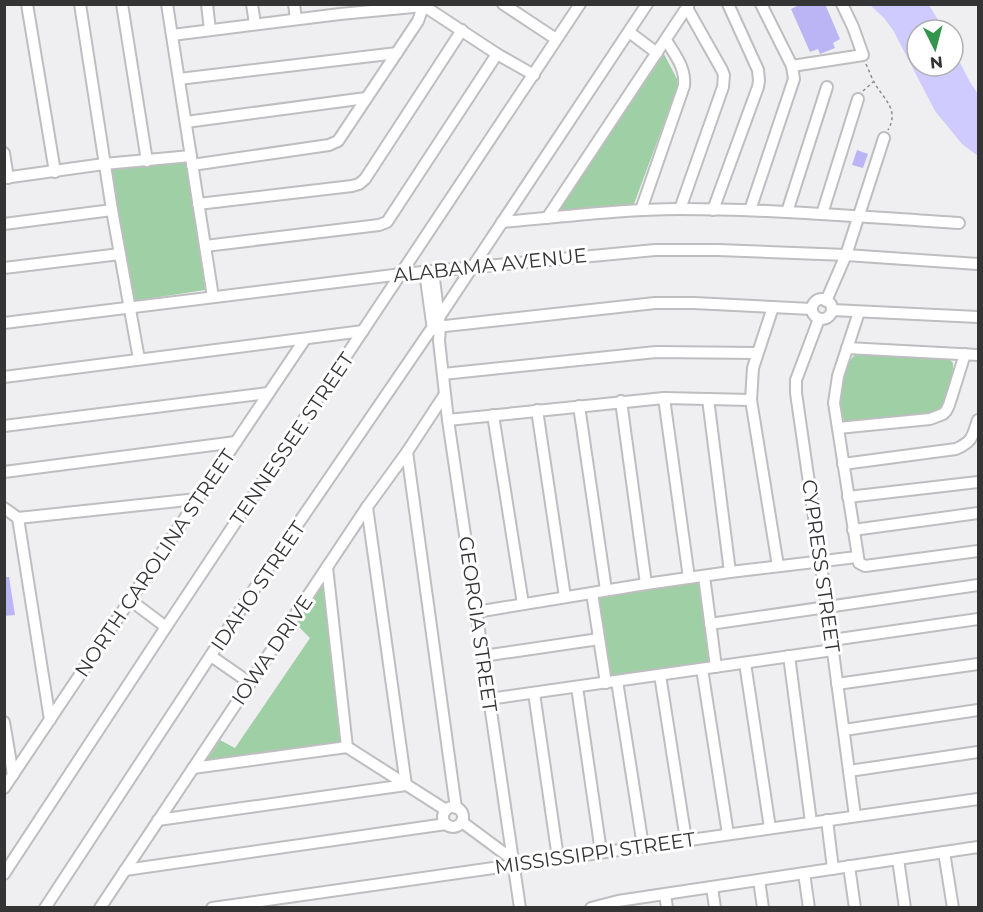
<svg xmlns="http://www.w3.org/2000/svg" width="983" height="912" viewBox="0 0 983 912" font-family="Montserrat,sans-serif">
<style>
.green{fill:#9fcfa5}
.water{fill:#cfcbff}
.building{fill:#bbb5f5}
.lines{fill:none;stroke-linecap:round;stroke-linejoin:round}
.minor-casing{stroke:#bebec1;stroke-width:14}
.path{stroke:#8b8b8d;stroke-width:1.5;stroke-dasharray:3 3;stroke-linecap:butt}
.minor{stroke:#fff;stroke-width:10}
.labels{text-anchor:middle;dominant-baseline:central;stroke-width:6;stroke-linejoin:round;paint-order:stroke}
.street-label{font-size:20px;fill:#343435;stroke:#fff}
</style>
<rect width="100%" height="100%" fill="#efeff2"/>
<g class="green">
<path d="M 664,54 L 677,79 L 677,88 L 634,204 L 557,213 Z"/>
<path d="M 186,161 L 205,290 L 133,301 L 107,170 Z"/>
<path d="M 856,354 L 948,358 L 953,363 C 954,373 948,399 941,407 C 938,411 933,412 928,414 L 849,423 L 844,421 C 838,404 841,365 856,354 Z"/>
<path d="M 325,581 L 342,743 L 206,761 L 220,740 L 235,748 L 310,638 L 296,624 Z"/>
<path d="M 699,581 L 712,663 L 610,679 L 598,597 Z"/>
</g>
<path class="water" d="M 870,5 L 929,5 L 944,30 L 917,30 L 917,66 L 953,66 L 953,49 L 970,82 L 978,94 L 978,156 L 962,144 L 935,111 L 893,30 L 884,18 Z"/>
<g class="building">
<path d="M 801,4 L 825,4 L 840,39 L 833,43 L 835,48 L 820,54 L 818,49 L 810,52 L 791,9 Z"/>
<path d="M 857,150 L 868,154 L 863,168 L 852,165 Z"/>
<path d="M 4,577 L 9,577 L 15,615 L 4,616 Z"/>
</g>
<g class="lines">
<defs>
<g id="minor">
<path d="M 27,4 L 55,172"/>
<path d="M 80,4 L 112,210 L 139,359"/>
<path d="M 122,4 L 147,161"/>
<path d="M 167,4 L 213,297"/>
<path d="M 207,4 L 210,30"/>
<path d="M 252,4 L 255,24"/>
<path d="M 294,4 L 296,19"/>
<path d="M 503,4 L 556,39"/>
<path d="M 629,32 L 657,53"/>
<path d="M 172,35 L 340,14 L 424,6 L 497,54 L 534,75"/>
<path d="M 792,66 L 863,55 L 853,27 L 842,4"/>
<path d="M 179,79 L 397,53"/>
<path d="M 186,122 L 366,98"/>
<path d="M 4,153 L 8,178"/>
<path d="M 192,165 L 329,145 L 338,141 L 418,21 L 424,4"/>
<path d="M 4,178 L 104,164 L 191,156"/>
<path d="M 198,204 L 352,186 L 359,184 L 365,179 L 462,30"/>
<path d="M 680,209 L 723,87 L 724,75 L 722,70 L 687,8"/>
<path d="M 641,210 L 684,86 C 686,68 675,55 666,40"/>
<path d="M 713,210 L 758,87 L 759,81 L 758,70 L 728,4"/>
<path d="M 750,210 L 794,79 L 792,66 L 761,4"/>
<path d="M 787,212 L 827,87"/>
<path d="M 822,214 L 858,99"/>
<path d="M 547,218 L 689,4"/>
<path d="M 502,222 C 561,217 621,209 680,209 C 773,209 866,217 959,223"/>
<path d="M 4,224 L 112,210"/>
<path d="M 205,246 L 379,225 L 387,222 L 497,54"/>
<path d="M 4,268 L 120,254"/>
<path d="M 433,271 L 440,327 L 439,341 L 448,420 L 520,908"/>
<path d="M 425,272 L 433,330"/>
<circle cx="822" cy="309" r="10"/>
<path d="M 826,301 L 846,255 L 884,138"/>
<path d="M 773,307 L 753,368 L 751,400 L 778,566"/>
<path d="M 832,310 L 978,317"/>
<path d="M 859,312 L 838,376 L 834,403 L 859,563 L 865,566 L 978,551"/>
<path d="M 819,319 L 796,380 L 796,393 L 827,607 L 855,816"/>
<path d="M 4,323 L 402,274 L 655,250 L 718,250 L 846,255 L 978,264"/>
<path d="M 436,327 L 655,303 L 694,303 L 812,309"/>
<path d="M 847,348 L 978,355"/>
<path d="M 443,374 L 656,352 L 757,353"/>
<path d="M 4,377 L 363,331"/>
<path d="M 664,398 L 689,578"/>
<path d="M 708,399 L 730,572"/>
<path d="M 621,401 L 646,584"/>
<path d="M 579,406 L 606,590"/>
<path d="M 537,410 L 565,597"/>
<path d="M 493,415 L 523,604"/>
<path d="M 448,420 L 664,398 L 751,400"/>
<path d="M 4,426 L 268,393"/>
<path d="M 838,428 L 930,419 L 943,414 L 946,411 L 949,405 L 965,354"/>
<path d="M 407,452 L 456,808"/>
<path d="M 843,464 L 956,449 C 973,441 972,437 978,420"/>
<path d="M 4,472 L 236,442"/>
<path d="M 848,497 L 978,482"/>
<path d="M 4,508 L 18,518"/>
<path d="M 18,518 L 50,720"/>
<path d="M 18,518 L 197,499"/>
<path d="M 853,530 L 978,513"/>
<path d="M 327,567 L 347,747"/>
<path d="M 704,576 L 716,667"/>
<path d="M 592,593 L 606,683"/>
<path d="M 130,600 L 166,627"/>
<path d="M 476,612 L 646,584 L 730,572 L 857,557"/>
<path d="M 710,624 L 978,585"/>
<path d="M 832,640 L 978,619"/>
<path d="M 211,656 L 250,683"/>
<path d="M 483,656 L 599,639"/>
<path d="M 789,656 L 811,822"/>
<path d="M 745,663 L 770,828"/>
<path d="M 702,669 L 728,834"/>
<path d="M 660,675 L 686,840"/>
<path d="M 617,681 L 643,846"/>
<path d="M 837,684 L 978,664"/>
<path d="M 577,687 L 601,852"/>
<path d="M 534,693 L 558,858"/>
<path d="M 489,699 L 833,650"/>
<path d="M 4,722 L 13,775"/>
<path d="M 844,730 L 978,710"/>
<path d="M 347,747 L 446,810"/>
<path d="M 193,768 L 347,747"/>
<path d="M 849,771 L 978,752"/>
<path d="M 4,788 L 305,339"/>
<circle cx="453" cy="817" r="10"/>
<path d="M 158,820 L 406,785 L 367,507"/>
<path d="M 827,820 L 833,869"/>
<path d="M 462,822 L 512,859"/>
<path d="M 944,852 L 953,908"/>
<path d="M 898,859 L 905,908"/>
<path d="M 849,866 L 855,908"/>
<path d="M 125,870 L 446,824"/>
<path d="M 804,873 L 809,908"/>
<path d="M 4,874 L 166,627 L 580,4"/>
<path d="M 759,880 L 763,908"/>
<path d="M 712,887 L 715,908"/>
<path d="M 665,894 L 667,908"/>
<path d="M 45,908 L 276,556 L 432,328 L 647,4"/>
<path d="M 100,908 L 367,507 L 407,452 L 445,394"/>
<path d="M 212,908 L 978,799"/>
<path d="M 591,908 L 618,901 L 978,847"/>
</g>
</defs>
<use href="#minor" class="minor-casing"/>
<g class="path">
<path d="M 866,64 C 869,70 871,77 874,82 C 883,99 900,109 888,130"/>
<path d="M 863,91 L 873,82"/>
</g>
<use href="#minor" class="minor"/>
</g>
<g class="labels">
<g class="street-label">
<text transform="translate(490 265) rotate(-6)">ALABAMA AVENUE</text>
<text transform="translate(292 439) rotate(-56)">TENNESSEE STREET</text>
<text transform="translate(155 563) rotate(-56)">NORTH CAROLINA STREET</text>
<text transform="translate(821 566) rotate(82)">CYPRESS STREET</text>
<text transform="translate(258 586) rotate(-56)">IDAHO STREET</text>
<text transform="translate(478 624) rotate(82)">GEORGIA STREET</text>
<text transform="translate(272 650) rotate(-56)">IOWA DRIVE</text>
<text transform="translate(595 853) rotate(-8)">MISSISSIPPI STREET</text>
</g>
</g>
<rect width="983" height="912" fill="none" stroke="#343435" stroke-width="12"/>
<g transform="translate(935 48) rotate(174)"><circle r="28" fill="#ffffff" stroke="#aeaeae" stroke-width="1.5"/>
<path d="M0-4.5L10 22L0 15L-10 22Z" fill="#31954b"/>
<text y="-9" font-size="16" font-weight="bold" text-anchor="middle" fill="#343435">N</text>
</g>
</svg>
